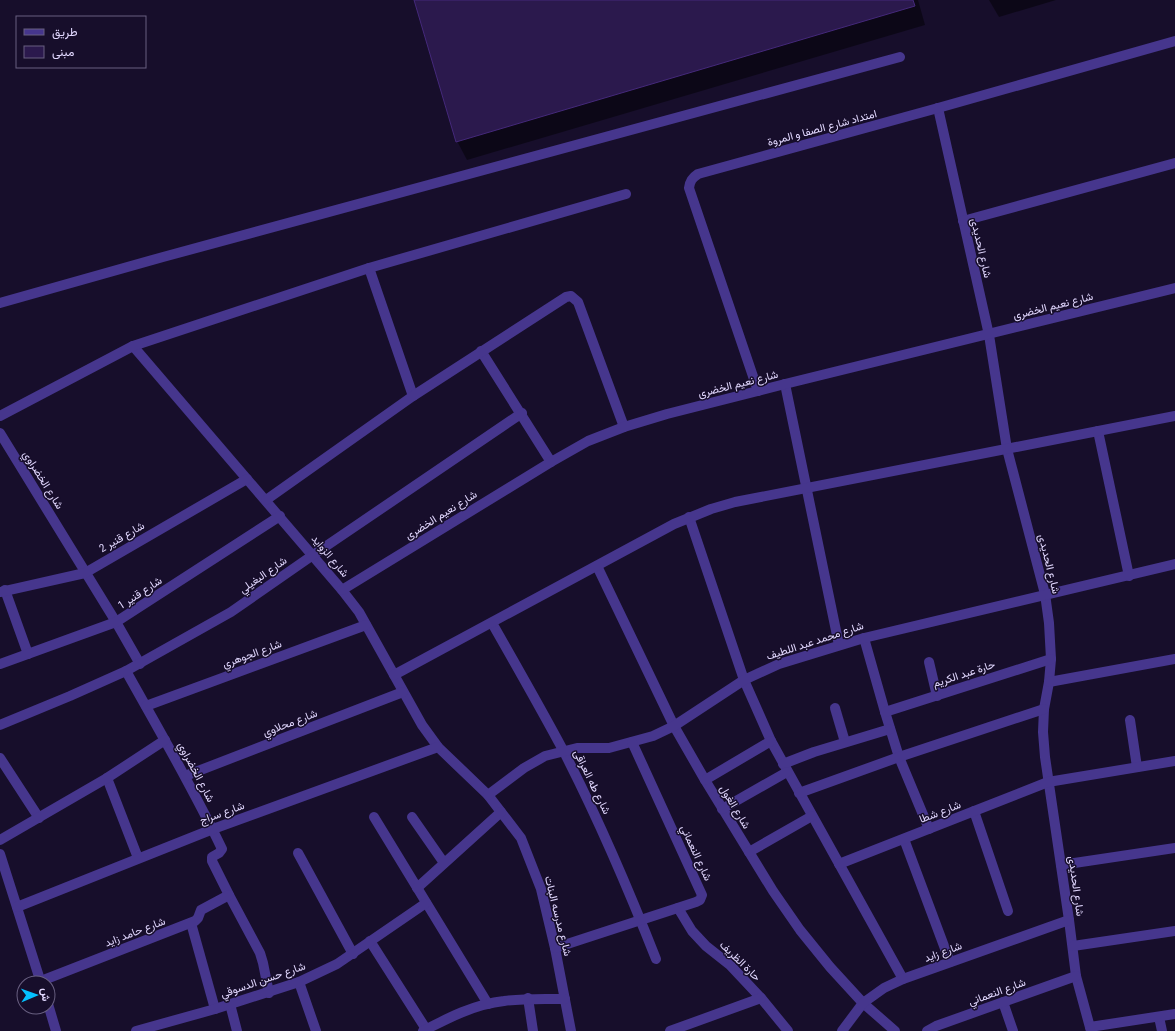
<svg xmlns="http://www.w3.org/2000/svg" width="1175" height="1031" viewBox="0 0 1175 1031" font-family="'Roboto Condensed',Vazirmatn,sans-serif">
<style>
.shadow{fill:#0007}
.building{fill:#2b194d;stroke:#45297b}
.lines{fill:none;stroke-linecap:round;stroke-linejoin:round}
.minor{stroke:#46368d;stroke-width:10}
.labels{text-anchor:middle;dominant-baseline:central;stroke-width:3;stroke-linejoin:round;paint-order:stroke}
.street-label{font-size:11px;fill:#e2d8ff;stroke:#170e2b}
</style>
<rect width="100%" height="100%" fill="#170e2b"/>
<g class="shadow">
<path d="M 415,0 L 918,0 L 925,25 L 467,160 L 457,141 Z"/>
<path d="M 989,0 L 1056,0 L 999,17 Z"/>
</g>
<path class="building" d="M 414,0 L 913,0 L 915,6 L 456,142 Z"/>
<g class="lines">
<g class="minor">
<path d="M 938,108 L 989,335 L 1007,449 L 1045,594 L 1049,623 L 1051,659 L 1049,682 L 1044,709 L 1043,732 L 1045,757 L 1069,920 L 1076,976 L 1091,1031"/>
<path d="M 963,221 L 1175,163"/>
<path d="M 369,268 L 413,396"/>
<path d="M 0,303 L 163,257 L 900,57"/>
<path d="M 133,346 L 342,590 L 359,612 L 422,725 L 438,747 L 488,795 L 521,838 L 541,889 L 555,948 L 571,1031"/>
<path d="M 481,351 L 551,462"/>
<path d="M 785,384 L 839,645"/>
<path d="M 758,391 L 689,188 C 690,181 692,178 698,174 L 938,108 L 1175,41"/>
<path d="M 0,416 L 133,346 L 369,268 L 626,194"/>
<path d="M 1098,431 L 1129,576"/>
<path d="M 0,433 L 116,622 L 140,664"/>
<path d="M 266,500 L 413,396 L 566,297 L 571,296 L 578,302 L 624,427"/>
<path d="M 689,517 L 744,680 L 771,741 L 903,979"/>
<path d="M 597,566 L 674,726 L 705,780 L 773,891 L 800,930 L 830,967 L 863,1003 L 895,1031"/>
<path d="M 5,590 L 28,654"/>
<path d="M 342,590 L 551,462 L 588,441 L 624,427 L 667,414 L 785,384 L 1175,288"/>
<path d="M 0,592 L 85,573 L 247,479"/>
<path d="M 492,623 C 516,665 540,707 563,750 C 598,818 628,888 656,959"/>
<path d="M 864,638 L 885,712 L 899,757 L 929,829"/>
<path d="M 929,662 L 937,696"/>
<path d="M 0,664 L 116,622 L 280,516"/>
<path d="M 126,671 C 159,730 193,788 222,849 L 219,853 L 212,857 L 212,861 L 229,895 L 260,953 L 263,963 L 269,993"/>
<path d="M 394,675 L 674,524 L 711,509 L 735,502 L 1175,416"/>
<path d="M 1049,682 L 1175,659"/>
<path d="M 146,706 L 366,625"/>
<path d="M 835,708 L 845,742"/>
<path d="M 885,712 L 1051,659"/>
<path d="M 1130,720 L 1137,767"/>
<path d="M 0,725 L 70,696 L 126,671 L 231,612 L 313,555 L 522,413"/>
<path d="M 0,758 L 39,818"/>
<path d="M 783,764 L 814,752 L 890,729"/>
<path d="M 185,776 L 403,692"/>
<path d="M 107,778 L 138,858"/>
<path d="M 705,780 L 771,741"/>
<path d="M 799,793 L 899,757 L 1044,709"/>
<path d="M 488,795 L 524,768 L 545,756 L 577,748 L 609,748 L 653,736 L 674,726 L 744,680 L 779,664 L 864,638 L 1175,564"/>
<path d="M 722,809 L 787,772"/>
<path d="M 974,811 L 1008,911"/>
<path d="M 374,817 L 488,1004"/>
<path d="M 412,817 L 444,863"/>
<path d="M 904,839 L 950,962"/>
<path d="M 0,840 L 107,778 L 165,740"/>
<path d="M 749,852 L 812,816"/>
<path d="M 298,853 L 353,954"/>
<path d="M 0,854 L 41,983"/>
<path d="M 839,864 L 1048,782 L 1175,761"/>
<path d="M 1061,865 L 1175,848"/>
<path d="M 417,888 L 501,812"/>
<path d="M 17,907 L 213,829 L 438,747"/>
<path d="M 678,908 L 692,931 L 706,946 L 730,965 L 761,998 L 788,1031"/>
<path d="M 191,923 L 215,1009"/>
<path d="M 370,941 L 426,1029"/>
<path d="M 1073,946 L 1175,931"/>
<path d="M 555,948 L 696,902 L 700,900 L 702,895 L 632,742"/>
<path d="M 41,981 L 195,921 L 198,918 L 201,910 L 229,895"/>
<path d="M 299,982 L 316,1031"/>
<path d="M 528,998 L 533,1031"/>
<path d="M 1003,1002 L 1013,1031"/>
<path d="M 48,1004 L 56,1031"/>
<path d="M 230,1004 L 237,1031"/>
<path d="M 1159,1017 L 1162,1031"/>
<path d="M 1090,1027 L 1175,1014"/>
<path d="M 136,1031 L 215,1009 L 299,982 L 337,964 L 426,903"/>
<path d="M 423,1031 C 448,1018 475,1004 504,1001 C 524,998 544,999 565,999"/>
<path d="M 670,1031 L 761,998"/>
<path d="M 842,1031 L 863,1003 L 884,988 L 903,979 L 1069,920"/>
<path d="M 927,1031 L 936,1026 L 1076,976"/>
</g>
</g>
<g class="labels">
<g class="street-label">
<text transform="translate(822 128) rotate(-15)">امتداد شارع الصفا و المروة</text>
<text transform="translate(981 248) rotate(77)">شارع الحديدى</text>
<text transform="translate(1053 306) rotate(-14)">شارع نعيم الخضرى</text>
<text transform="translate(738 384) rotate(-14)">شارع نعيم الخضرى</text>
<text transform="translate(43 480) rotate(58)">شارع الخضراوي</text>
<text transform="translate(441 515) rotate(-32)">شارع نعيم الخضرى</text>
<text transform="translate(122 537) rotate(-30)">شارع قنير 2</text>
<text transform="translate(330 556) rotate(50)">شارع الزوايد</text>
<text transform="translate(1049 564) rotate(76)">شارع الحديدى</text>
<text transform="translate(263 575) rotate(-35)">شارع البغيلي</text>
<text transform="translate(140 593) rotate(-33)">شارع قنير 1</text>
<text transform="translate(815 641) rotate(-18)">شارع محمد عبد اللطيف</text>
<text transform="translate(252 654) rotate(-20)">شارع الجوهري</text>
<text transform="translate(964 674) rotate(-18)">حارة عبد الكريم</text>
<text transform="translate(290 723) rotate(-21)">شارع محلاوي</text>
<text transform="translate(196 772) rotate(62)">شارع الخضراوي</text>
<text transform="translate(592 782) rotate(64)">شارع طه العراقى</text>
<text transform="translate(735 807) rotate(59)">شارع الغول</text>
<text transform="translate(940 812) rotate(-21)">شارع شطا</text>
<text transform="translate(222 813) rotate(-20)">شارع سراج</text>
<text transform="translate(696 853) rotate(65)">شارع النعماني</text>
<text transform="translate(1076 886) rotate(82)">شارع الحديدى</text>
<text transform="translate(558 916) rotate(76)">شارع مدرسه البنات</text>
<text transform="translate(135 932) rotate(-21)">شارع حامد زايد</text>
<text transform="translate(943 952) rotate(-20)">شارع زايد</text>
<text transform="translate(740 961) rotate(44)">حارة الظريف</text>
<text transform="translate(263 980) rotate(-19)">شارع حسن الدسوقي</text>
<text transform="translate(997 992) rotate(-20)">شارع النعماني</text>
</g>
</g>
<rect x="16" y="16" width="130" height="52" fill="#170e2b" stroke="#685f80"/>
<rect x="24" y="29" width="20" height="6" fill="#46368d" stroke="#685f80"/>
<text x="52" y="36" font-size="12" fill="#e2d8ff">طريق</text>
<rect x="24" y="46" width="20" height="12" fill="#2b194d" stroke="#685f80"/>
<text x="52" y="56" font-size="12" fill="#e2d8ff">مبنى</text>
<g transform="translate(36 995) rotate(88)"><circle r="19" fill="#170e2b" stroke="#685f80"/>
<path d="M0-3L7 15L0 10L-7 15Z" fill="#04c1ff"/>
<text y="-6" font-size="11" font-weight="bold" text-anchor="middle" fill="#e2d8ff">ش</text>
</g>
</svg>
